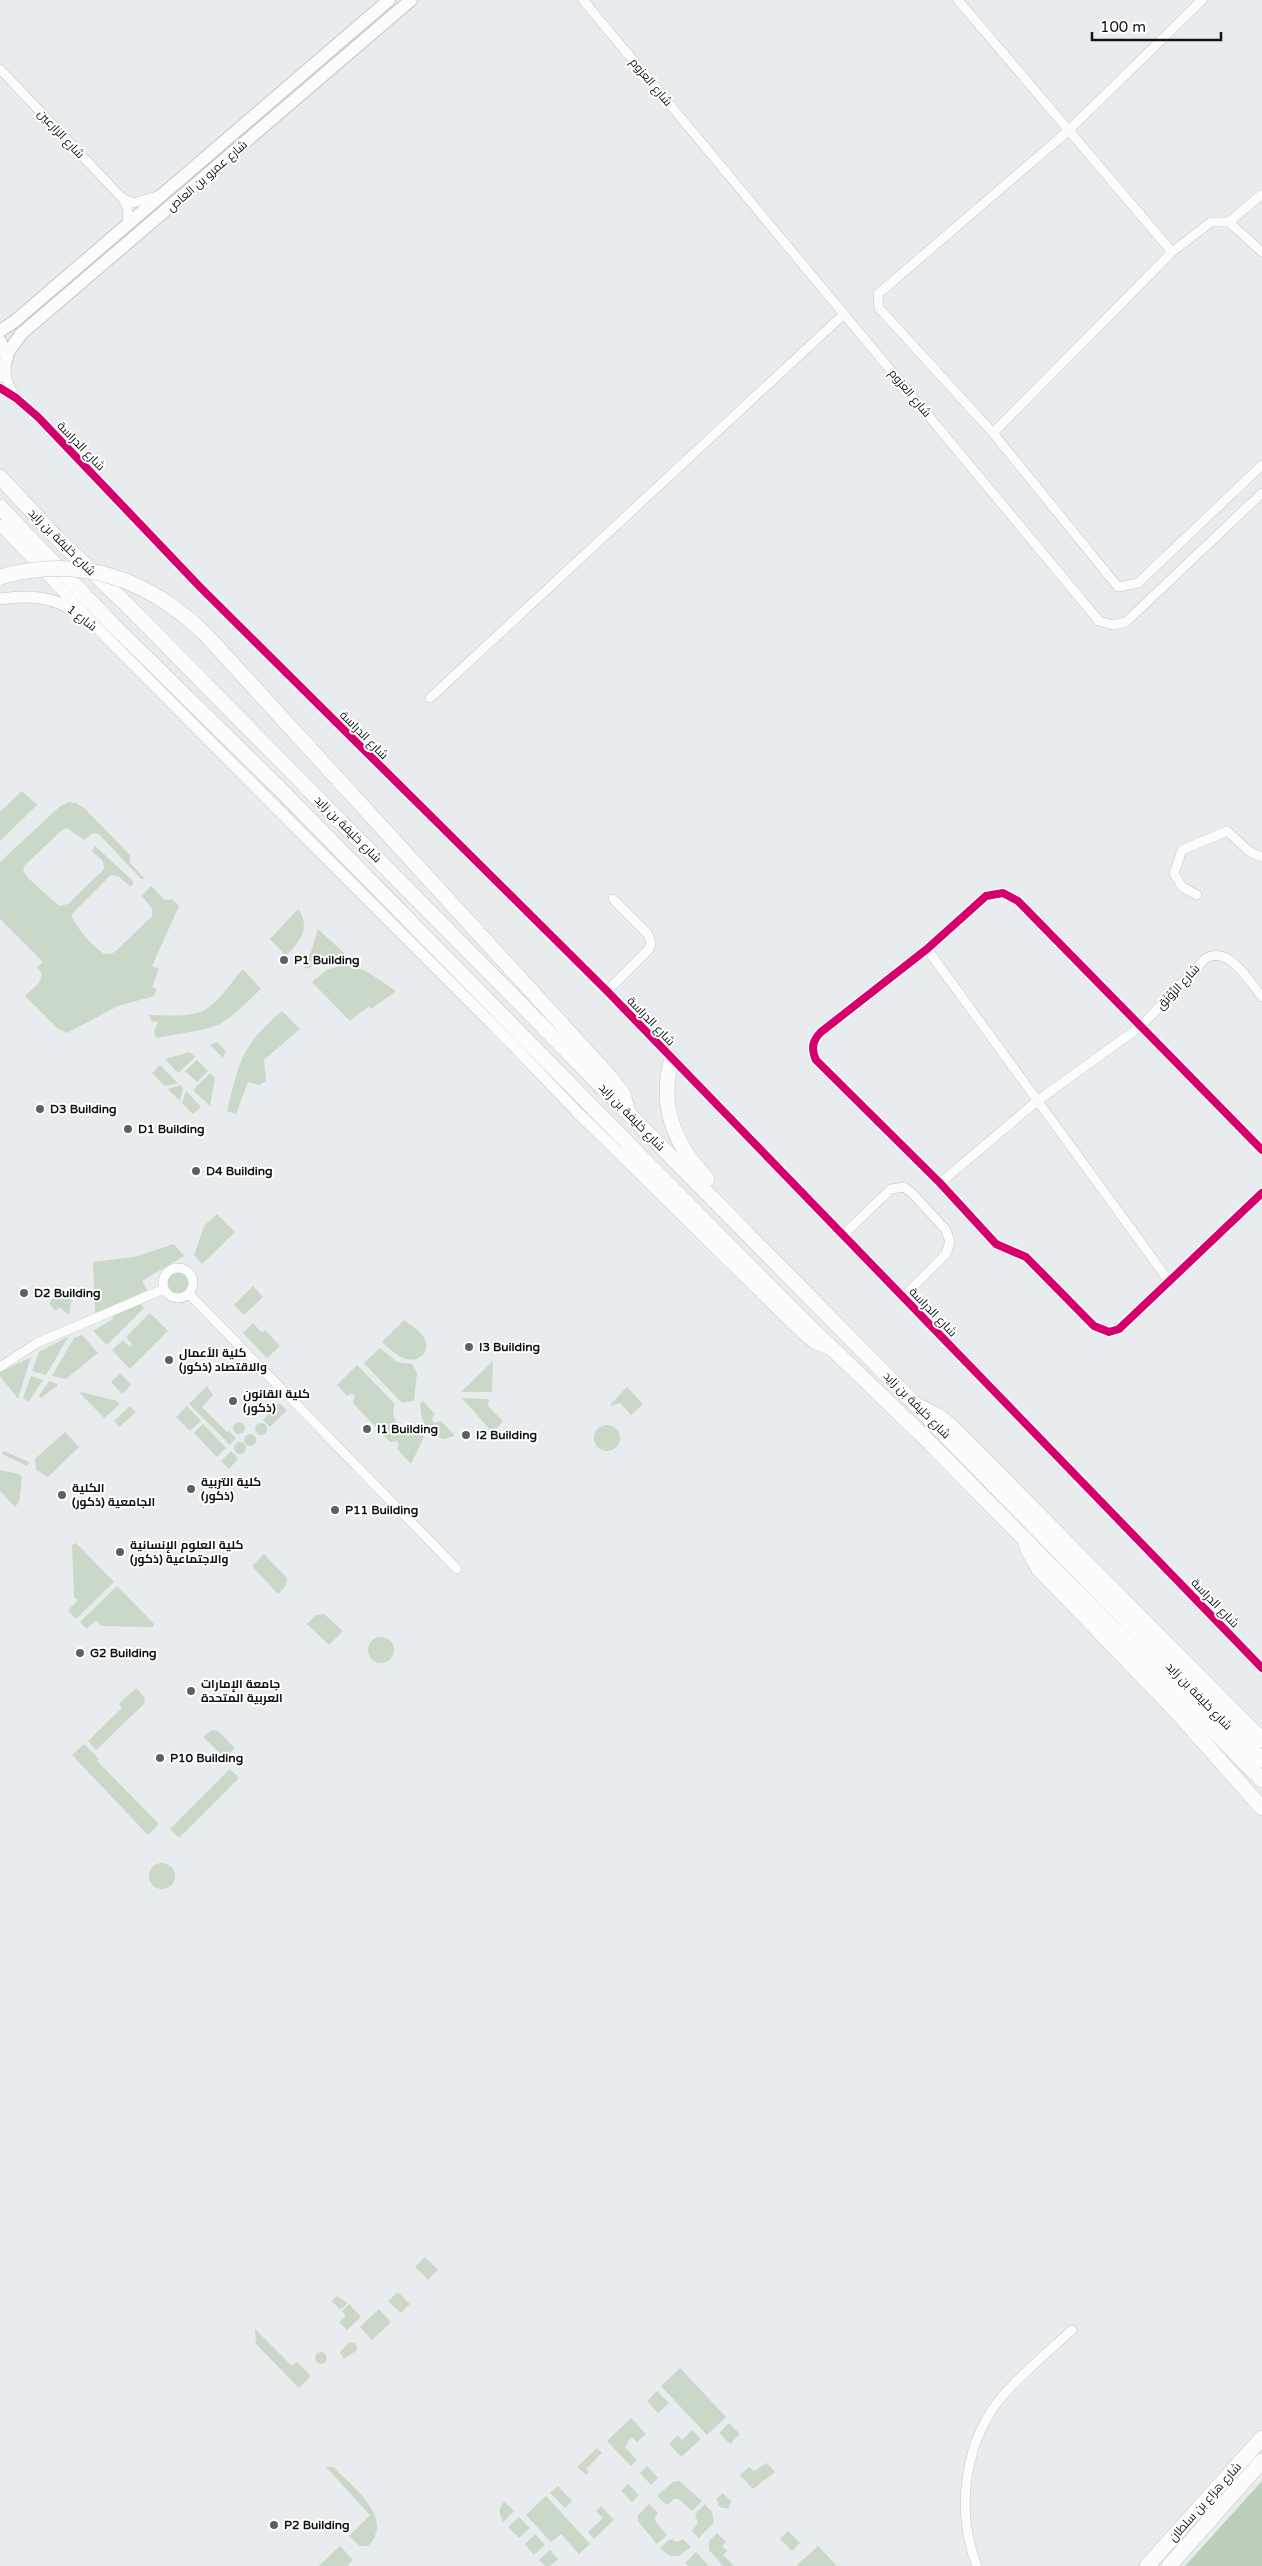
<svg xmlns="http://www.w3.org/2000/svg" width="1262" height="2566" viewBox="0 0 1262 2566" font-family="'Varela Round',Cairo,sans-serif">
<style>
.green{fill:#c9d8c8}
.forest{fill:#bccdb9}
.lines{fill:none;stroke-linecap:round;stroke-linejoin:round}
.minor-casing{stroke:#c4c6c7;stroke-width:10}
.tertiary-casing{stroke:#c4c6c7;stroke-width:12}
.secondary-casing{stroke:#c4c6c7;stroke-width:14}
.primary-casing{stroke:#c4c6c7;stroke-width:16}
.trunk-casing{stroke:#c4c6c7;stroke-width:16}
.minor{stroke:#fcfcfc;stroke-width:9}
.tertiary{stroke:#fcfcfc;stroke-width:11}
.secondary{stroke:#fcfcfc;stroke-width:12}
.primary{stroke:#fcfcfc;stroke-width:15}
.trunk{stroke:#fcfcfc;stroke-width:15}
.trunk-bridge-casing{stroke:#c4c6c7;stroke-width:16;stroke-linecap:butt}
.trunk-bridge{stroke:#fcfcfc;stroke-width:15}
.cycleway-casing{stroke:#fff;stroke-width:11}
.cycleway{stroke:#d6006c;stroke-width:8}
.poi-dot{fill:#5e6061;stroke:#fff;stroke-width:2}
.labels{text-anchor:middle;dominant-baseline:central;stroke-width:4;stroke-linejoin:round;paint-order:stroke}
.street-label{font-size:12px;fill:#131415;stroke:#fff}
.poi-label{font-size:12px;font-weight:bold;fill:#131415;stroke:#fff;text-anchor:start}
</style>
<rect width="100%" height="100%" fill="#e9ecee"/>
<g class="green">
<path d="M 22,791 L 37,805 L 0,841 L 0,812 Z"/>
<path d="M 68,802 L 76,803 L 84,808 L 130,855 L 130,863 L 145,879 L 141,879 L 99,834 L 93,833 L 84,840 L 67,828 L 62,830 L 25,865 L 23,870 L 27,877 L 59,906 L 68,904 L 104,869 L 103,861 L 92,851 L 95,846 L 133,881 L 133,885 L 130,886 L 118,876 L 111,875 L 72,914 C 71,922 95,949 103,953 C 107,955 111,954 115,952 L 152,916 L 152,909 L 142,896 L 151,886 L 165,900 L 172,899 L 179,906 L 152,966 L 159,969 L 152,987 L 157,989 L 154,996 L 118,1006 L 67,1033 L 58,1029 L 25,996 L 39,983 L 42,974 L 37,967 L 43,962 L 0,919 L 0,862 L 59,807 Z"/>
<path d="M 298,909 C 312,928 299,942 286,956 L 270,939 Z"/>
<path d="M 318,929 L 345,954 L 324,959 L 307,969 L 301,965 L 311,952 Z"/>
<path d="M 347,965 L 366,971 L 396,991 L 371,1009 L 369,1006 L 350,1021 L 312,982 L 328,969 Z"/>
<path d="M 243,969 L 261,989 L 233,1015 L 220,1024 L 206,1029 L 156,1038 L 154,1032 L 158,1022 L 151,1021 L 149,1015 C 164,1015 182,1017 197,1013 C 216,1008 230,983 243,969 Z"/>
<path d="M 282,1011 L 300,1029 L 264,1060 L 266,1081 L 259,1085 L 248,1082 L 236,1114 L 227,1111 C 240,1060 241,1046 282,1011 Z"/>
<path d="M 217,1042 L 226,1051 L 223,1058 L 210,1045 Z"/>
<path d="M 190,1052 L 195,1057 L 178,1073 L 165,1059 Z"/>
<path d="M 197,1060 L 208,1071 L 197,1082 L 185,1071 Z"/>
<path d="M 160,1065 L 178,1083 L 165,1086 L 152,1073 Z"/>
<path d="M 210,1073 L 215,1078 L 210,1106 L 193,1090 Z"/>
<path d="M 180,1085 L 183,1088 L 180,1101 L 168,1089 Z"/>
<path d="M 186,1091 L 201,1107 L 193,1114 L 182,1103 Z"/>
<path d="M 217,1214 L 235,1232 L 202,1264 L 194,1255 L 204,1226 Z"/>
<path d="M 174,1244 L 184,1256 L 142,1281 L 147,1290 L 95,1314 L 93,1262 L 134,1257 Z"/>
<circle cx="178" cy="1283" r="10"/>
<path d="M 59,1286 L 72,1297 L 69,1315 L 59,1307 L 56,1311 L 49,1304 Z"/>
<path d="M 253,1286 L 263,1297 L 244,1315 L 234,1305 Z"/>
<path d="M 140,1303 L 144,1308 L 107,1345 L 93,1331 L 113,1319 L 112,1316 Z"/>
<path d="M 150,1313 L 168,1331 L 130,1369 L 112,1350 L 123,1340 L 130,1347 L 132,1344 L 126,1337 Z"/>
<path d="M 404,1320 C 415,1329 431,1336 425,1352 C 411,1370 394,1353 382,1342 Z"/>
<path d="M 253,1323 L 262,1333 L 265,1330 L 280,1346 L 267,1358 L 243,1333 Z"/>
<path d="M 82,1335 L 98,1353 L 66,1379 L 52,1376 L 74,1338 Z"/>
<path d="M 69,1336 L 46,1375 L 32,1371 L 39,1352 Z"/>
<path d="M 380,1348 L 397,1362 L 412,1364 L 417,1373 L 414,1401 L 402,1403 L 364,1363 Z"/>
<path d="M 31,1357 L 18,1399 L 0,1376 L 0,1372 Z"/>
<path d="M 493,1361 L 492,1392 L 461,1392 Z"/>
<path d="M 357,1365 L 395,1404 C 389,1419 400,1432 416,1428 L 424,1437 L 411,1464 L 397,1449 L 399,1444 L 397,1441 L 390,1442 L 353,1403 L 355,1395 L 350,1394 L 347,1396 L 337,1385 Z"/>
<path d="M 120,1373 L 131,1385 L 122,1394 L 111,1382 Z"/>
<path d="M 31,1376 L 43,1380 L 29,1402 L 23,1398 Z"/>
<path d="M 49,1381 L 57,1384 L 57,1386 L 41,1398 L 39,1396 Z"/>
<path d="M 207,1386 L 213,1395 L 202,1407 L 227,1432 L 229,1431 L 236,1438 L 230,1445 L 189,1404 Z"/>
<path d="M 627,1387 L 643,1404 L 631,1415 L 620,1403 L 611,1406 L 610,1405 Z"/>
<path d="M 78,1391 L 117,1401 L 120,1404 L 104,1418 Z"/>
<path d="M 462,1398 L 489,1399 L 488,1406 L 503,1421 L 493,1433 Z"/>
<path d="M 423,1401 L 435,1414 L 432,1419 L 434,1423 L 441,1421 L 455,1436 L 443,1439 L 431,1434 L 422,1419 L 420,1404 Z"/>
<path d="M 279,1403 L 287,1410 L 270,1427 L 263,1420 Z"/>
<path d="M 130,1406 L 136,1412 L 119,1427 L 114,1421 Z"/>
<path d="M 187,1406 L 201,1421 L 190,1431 L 176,1417 Z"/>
<circle cx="239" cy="1428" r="6"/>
<circle cx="261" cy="1429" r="6"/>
<path d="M 203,1424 L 226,1448 L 217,1457 L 194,1433 Z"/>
<circle cx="607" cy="1438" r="13"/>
<path d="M 65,1432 L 79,1447 L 48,1477 L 36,1470 L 35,1459 Z"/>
<circle cx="250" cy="1440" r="6"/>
<circle cx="240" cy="1448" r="6"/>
<path d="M 4,1451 L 29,1462 L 27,1466 L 2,1454 Z"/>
<path d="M 231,1451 L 238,1459 L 229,1469 L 221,1461 Z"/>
<path d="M 0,1470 L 19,1474 L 22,1477 L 19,1502 L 15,1507 L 0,1491 Z"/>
<path d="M 76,1543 L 114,1582 L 76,1619 L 68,1610 L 78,1600 L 74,1597 L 72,1545 Z"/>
<path d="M 264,1554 L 287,1578 L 286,1586 L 278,1594 L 252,1566 Z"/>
<path d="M 117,1586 L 154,1624 L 153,1627 L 101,1626 L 96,1620 L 87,1629 L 80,1622 Z"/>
<path d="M 324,1614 L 343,1631 L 329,1645 L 307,1624 L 316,1615 Z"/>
<circle cx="381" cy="1650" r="13"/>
<path d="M 136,1688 L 145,1698 L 144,1704 L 96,1750 L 88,1741 L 122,1708 L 119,1704 Z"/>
<path d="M 212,1730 L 218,1731 L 235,1748 L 225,1758 L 203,1737 Z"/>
<path d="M 84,1744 L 99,1759 L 97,1761 L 159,1824 L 148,1835 L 72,1755 Z"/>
<path d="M 230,1769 L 239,1778 L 179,1838 L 170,1829 Z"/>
<circle cx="162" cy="1876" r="13"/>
<path d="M 425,2257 L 438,2270 L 428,2280 L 415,2267 Z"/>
<path d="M 398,2292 L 410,2304 L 401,2313 L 388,2301 Z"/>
<path d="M 337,2296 L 348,2303 L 340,2310 L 332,2301 Z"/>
<path d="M 349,2304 L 361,2317 L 347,2330 L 339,2322 L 346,2316 L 342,2311 Z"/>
<path d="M 379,2309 L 391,2322 L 372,2340 L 360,2327 Z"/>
<path d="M 255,2329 L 292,2366 L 297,2362 L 311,2376 L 299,2388 L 256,2344 Z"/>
<path d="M 349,2342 L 356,2344 L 357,2350 L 344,2359 L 340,2352 Z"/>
<circle cx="321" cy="2358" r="6"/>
<path d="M 680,2368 L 726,2417 L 707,2435 L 661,2386 Z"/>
<path d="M 657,2391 L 669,2403 L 658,2413 L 647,2401 Z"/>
<path d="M 631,2418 L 646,2434 L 637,2442 L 632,2437 L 627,2442 L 628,2444 L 625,2447 L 637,2460 L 631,2466 L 607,2441 Z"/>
<path d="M 729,2423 L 740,2434 L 730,2444 L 719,2433 Z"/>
<path d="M 692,2430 L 701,2439 L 681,2457 L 669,2444 L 678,2435 L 682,2440 Z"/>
<path d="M 597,2448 L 602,2453 L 586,2469 L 589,2472 L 586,2475 L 577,2467 Z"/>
<path d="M 767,2463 L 775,2472 L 753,2489 L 740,2475 L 749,2467 L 754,2471 Z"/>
<path d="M 647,2466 L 658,2478 L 651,2485 L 640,2473 Z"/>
<path d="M 326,2467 L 333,2467 C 351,2486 396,2518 368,2546 L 360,2546 L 349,2536 L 370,2515 Z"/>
<path d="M 679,2481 L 702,2501 L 692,2511 L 679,2499 L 674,2499 L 667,2505 L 657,2496 L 673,2482 Z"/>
<path d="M 628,2484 L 639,2495 L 632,2502 L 621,2491 Z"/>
<path d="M 558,2486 L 572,2501 L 565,2508 L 550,2493 Z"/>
<path d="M 723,2493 L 732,2502 L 728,2506 L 731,2508 L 722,2508 L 717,2504 L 719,2503 L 716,2499 Z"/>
<path d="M 546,2496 L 590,2544 L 579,2554 L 561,2534 L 551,2542 L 526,2515 Z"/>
<path d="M 504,2501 L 514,2511 L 503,2522 L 499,2511 Z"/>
<path d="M 649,2504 L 658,2513 L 655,2517 L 656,2522 L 667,2535 L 657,2544 L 638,2521 L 638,2515 Z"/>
<path d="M 705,2504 L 712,2512 L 714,2522 L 699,2538 L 692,2531 L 698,2523 L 695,2514 Z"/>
<path d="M 601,2506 L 614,2520 L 594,2539 L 588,2532 L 603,2518 L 596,2511 Z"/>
<path d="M 519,2517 L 530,2528 L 519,2538 L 508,2527 Z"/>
<path d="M 788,2531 L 800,2543 L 792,2551 L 780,2539 Z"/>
<path d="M 717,2533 L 726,2542 L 722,2546 L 727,2551 L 723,2555 L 734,2566 L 723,2566 L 709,2550 L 709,2541 Z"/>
<path d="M 535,2534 L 545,2545 L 534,2555 L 525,2544 Z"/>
<path d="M 670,2539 L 677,2542 L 683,2539 L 691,2547 L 679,2556 L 670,2556 L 660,2548 Z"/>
<path d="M 340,2546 L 353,2560 L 347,2566 L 319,2566 Z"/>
<path d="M 818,2546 L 837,2566 L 796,2566 Z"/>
<path d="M 550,2550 L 558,2559 L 550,2566 L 545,2566 L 539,2560 Z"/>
<path d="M 696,2552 L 709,2566 L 688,2566 L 685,2563 Z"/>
</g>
<path class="forest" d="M 1262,2481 L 1262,2566 L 1185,2566 Z"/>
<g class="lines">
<defs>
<g id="minor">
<path d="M 583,0 L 1099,621 L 1113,625 L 1126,622 L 1262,493"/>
<path d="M 958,0 L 1172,252"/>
<path d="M 1202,0 L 1068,131 L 878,294 L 879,308 L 993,433 L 1118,587 L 1138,583 L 1262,465"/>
<path d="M 0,69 L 122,198 L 133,203 L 157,196"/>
<path d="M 123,198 L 128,210 L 127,226"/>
<path d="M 1229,222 L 1262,194"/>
<path d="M 6,366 L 7,380 L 14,396"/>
<path d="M 0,388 L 16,398 L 38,417 L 200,587 L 607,991 L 1262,1668"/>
<path d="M 993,433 L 1172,252 L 1211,222 L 1229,222 L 1262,252"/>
<path d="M 430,698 L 844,314"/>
<path d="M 1197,895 L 1182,887 L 1174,873 L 1182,850 L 1227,831 L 1250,852 L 1262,857"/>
<path d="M 927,949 L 1169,1281"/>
<path d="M 607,991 L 649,949 L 651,942 L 648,934 L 613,899"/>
<path d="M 1262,1150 L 1018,901 L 1003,893 L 986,896 L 927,949 L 821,1032 C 812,1041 811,1049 816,1060 L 940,1183 L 996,1244 L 1026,1257 L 1094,1326 L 1109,1332 L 1119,1329 L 1262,1193"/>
<path d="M 940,1183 L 1037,1101 L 1141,1026 L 1206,958 C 1230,946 1249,981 1262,997"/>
<path d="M 843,1235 L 891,1189 L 904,1187 L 912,1193 L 946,1230 L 950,1242 L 946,1254 L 903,1297"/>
<circle cx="178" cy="1283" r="15"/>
<path d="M 189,1294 L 457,1569"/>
<path d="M 0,1367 L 37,1343 L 164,1289"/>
<path d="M 977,2566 C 955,2509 964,2440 1005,2393 C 1026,2370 1050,2350 1072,2330"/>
</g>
<g id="tertiary">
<path d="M 0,525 L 105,636 L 511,1043 L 578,1113 L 803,1334 L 814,1343 L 832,1350"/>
<path d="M 0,599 C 28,595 56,596 78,614"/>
</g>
<g id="secondary">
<path d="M 0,331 L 15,321 L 389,0"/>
<path d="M 0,341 L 7,358 L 0,376"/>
<path d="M 7,354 L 21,334 L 411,0"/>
</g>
<g id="primary">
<path d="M 918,1406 L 938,1416 L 951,1426 L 1262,1740"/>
<path d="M 1025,1539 L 1028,1550 L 1039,1569 L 1176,1711 L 1262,1808"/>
<path d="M 1147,2566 L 1262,2438"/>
<path d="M 1169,2566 L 1262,2461"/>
</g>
<g id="trunk">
<path d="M 0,477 L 55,536 L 127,605 L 917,1406 L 1262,1760"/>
<path d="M 0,507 L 113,625 L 283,792 L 649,1165 L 815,1332 L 921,1434 L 1262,1780"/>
<path d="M 207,636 L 610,1077 L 623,1094 L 627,1109"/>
<path d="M 672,1059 C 658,1106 675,1145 707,1179"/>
</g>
</defs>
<use href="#minor" class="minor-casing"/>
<use href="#tertiary" class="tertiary-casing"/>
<use href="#secondary" class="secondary-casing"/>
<use href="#primary" class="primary-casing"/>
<use href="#trunk" class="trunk-casing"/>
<use href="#minor" class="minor"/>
<use href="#tertiary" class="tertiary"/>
<use href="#secondary" class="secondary"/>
<use href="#primary" class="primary"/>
<use href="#trunk" class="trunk"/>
<defs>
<path id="trunk-bridge" d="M 0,577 C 80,554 150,579 207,636"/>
</defs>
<use href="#trunk-bridge" class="trunk-bridge-casing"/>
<use href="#trunk-bridge" class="trunk-bridge"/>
<defs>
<g id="cycleway">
<path d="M 0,388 L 16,398 L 38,417 L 200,587 L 607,991 L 1262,1668"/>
<path d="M 1262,1150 L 1018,901 L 1003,893 L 986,896 L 927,949 L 821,1032 C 812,1041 811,1049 816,1060 L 940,1183 L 996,1244 L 1026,1257 L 1094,1326 L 1109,1332 L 1119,1329 L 1262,1193"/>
</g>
</defs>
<use href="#cycleway" class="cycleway-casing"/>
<use href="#cycleway" class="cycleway"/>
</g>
<g class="poi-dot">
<circle cx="284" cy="960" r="5"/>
<circle cx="40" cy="1109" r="5"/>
<circle cx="128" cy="1129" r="5"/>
<circle cx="196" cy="1171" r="5"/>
<circle cx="24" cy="1293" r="5"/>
<circle cx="469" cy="1347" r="5"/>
<circle cx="169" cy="1360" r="5"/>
<circle cx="233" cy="1401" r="5"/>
<circle cx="367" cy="1429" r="5"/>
<circle cx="466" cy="1435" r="5"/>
<circle cx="191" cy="1489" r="5"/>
<circle cx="62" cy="1495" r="5"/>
<circle cx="335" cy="1510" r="5"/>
<circle cx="120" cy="1552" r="5"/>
<circle cx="80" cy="1653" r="5"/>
<circle cx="191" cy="1691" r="5"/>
<circle cx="160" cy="1758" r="5"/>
<circle cx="274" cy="2525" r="5"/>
</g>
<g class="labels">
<g class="street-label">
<text transform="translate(651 82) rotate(50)">شارع العزوم</text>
<text transform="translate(61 134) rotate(47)">شارع الزارعين</text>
<text transform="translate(207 176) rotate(-41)">شارع عمرو بن العاص</text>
<text transform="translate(910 393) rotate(50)">شارع العزوم</text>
<text transform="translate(81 446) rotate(46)">شارع الدراسة</text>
<text transform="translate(62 542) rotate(45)">شارع خليفة بن زايد</text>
<text transform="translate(82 618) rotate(38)">شارع 1</text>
<text transform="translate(364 735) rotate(45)">شارع الدراسة</text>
<text transform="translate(348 829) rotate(45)">شارع خليفة بن زايد</text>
<text transform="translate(1178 987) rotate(-47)">شارع الرَّوْنَق</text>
<text transform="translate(651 1021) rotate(46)">شارع الدراسة</text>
<text transform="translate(632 1117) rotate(46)">شارع خليفة بن زايد</text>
<text transform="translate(933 1312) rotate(46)">شارع الدراسة</text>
<text transform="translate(917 1405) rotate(45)">شارع خليفة بن زايد</text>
<text transform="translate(1215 1603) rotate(46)">شارع الدراسة</text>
<text transform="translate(1199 1696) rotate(46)">شارع خليفة بن زايد</text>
<text transform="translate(1205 2502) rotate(-48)">شارع هزاع بن سلطان</text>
</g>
<g class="poi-label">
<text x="294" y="960">P1 Building</text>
<text x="50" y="1109">D3 Building</text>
<text x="138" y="1129">D1 Building</text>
<text x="206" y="1171">D4 Building</text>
<text x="34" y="1293">D2 Building</text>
<text x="479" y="1347">I3 Building</text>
<text x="179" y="1353">كلية الأعمال<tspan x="179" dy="14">والاقتصاد (ذكور)</tspan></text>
<text x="243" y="1394">كلية القانون<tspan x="243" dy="14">(ذكور)</tspan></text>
<text x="377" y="1429">I1 Building</text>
<text x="476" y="1435">I2 Building</text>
<text x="201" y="1482">كلية التربية<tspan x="201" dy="14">(ذكور)</tspan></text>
<text x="72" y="1488">الكلية<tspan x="72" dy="14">الجامعية (ذكور)</tspan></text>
<text x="345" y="1510">P11 Building</text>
<text x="130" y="1545">كلية العلوم الإنسانية<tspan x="130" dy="14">والاجتماعية (ذكور)</tspan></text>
<text x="90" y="1653">G2 Building</text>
<text x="201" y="1684">جامعة الإمارات<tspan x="201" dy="14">العربية المتحدة</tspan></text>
<text x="170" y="1758">P10 Building</text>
<text x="284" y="2525">P2 Building</text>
</g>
</g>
<path d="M1092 32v8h129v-8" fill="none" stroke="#131415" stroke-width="2.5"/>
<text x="1100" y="32" font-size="15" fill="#131415" stroke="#ffffff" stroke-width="4" paint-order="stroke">100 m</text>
</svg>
